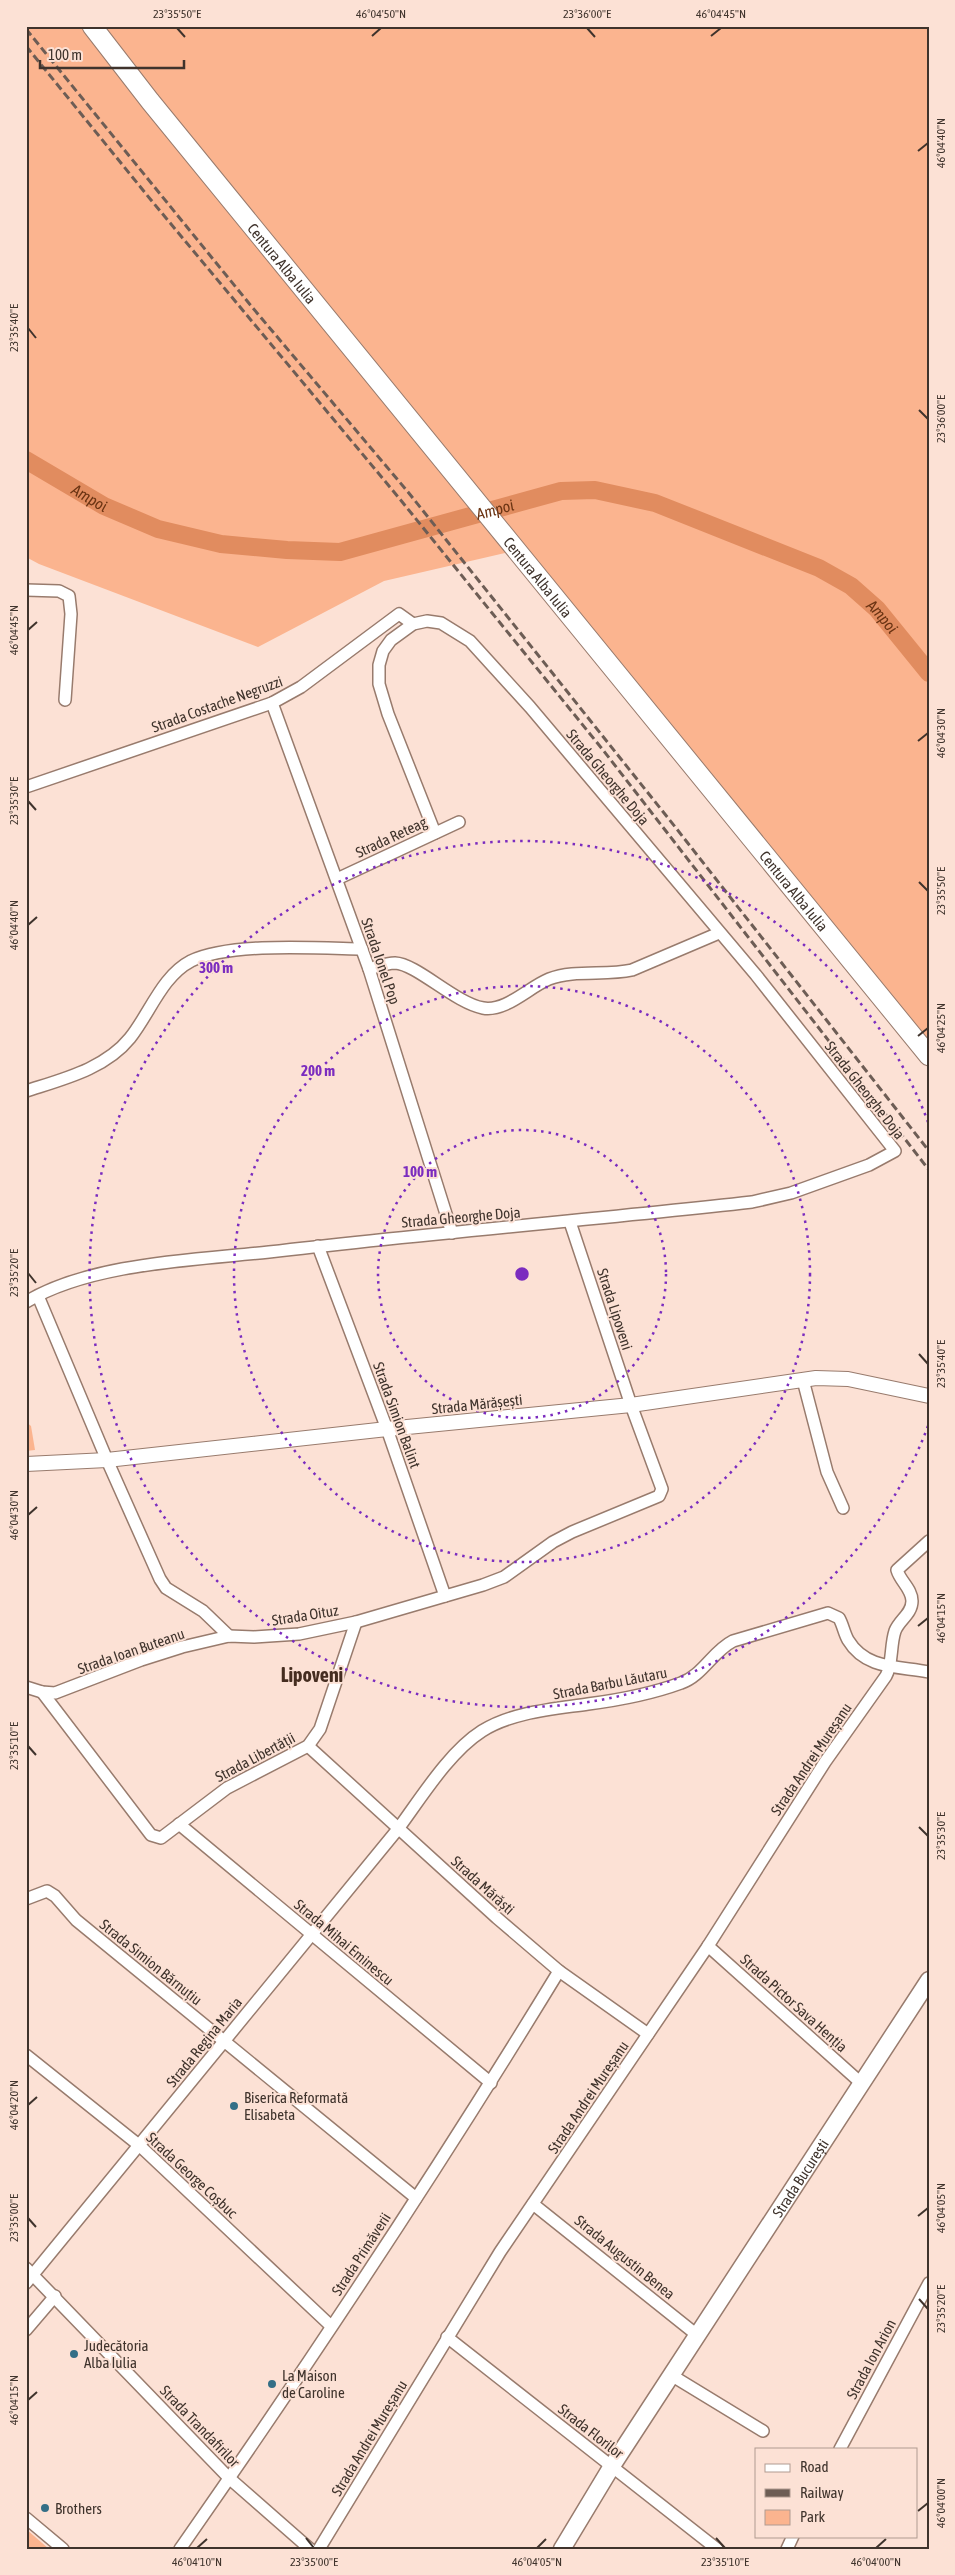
<svg xmlns="http://www.w3.org/2000/svg" width="955" height="2575" viewBox="0 0 955 2575" font-family="'Asap Condensed',sans-serif">
<style>
.green{fill:#fbb48f}
.lines{fill:none;stroke-linecap:round;stroke-linejoin:round}
.river{stroke:#e18c5f;stroke-width:18}
.minor-casing{stroke:#987b6d;stroke-width:14}
.tertiary-casing{stroke:#987b6d;stroke-width:16}
.secondary-casing{stroke:#987b6d;stroke-width:19}
.primary-casing{stroke:#987b6d;stroke-width:21}
.minor{stroke:#fff;stroke-width:11}
.tertiary{stroke:#fff;stroke-width:14}
.secondary{stroke:#fff;stroke-width:16}
.primary{stroke:#fff;stroke-width:19}
.rail{stroke:#6d5d55;stroke-width:3;stroke-dasharray:8 4;stroke-linecap:butt}
.ticks{fill:none;stroke:#3f332c;stroke-width:2}
.ring{fill:none;stroke:#7b2cbf;stroke-width:2.5;stroke-dasharray:2.5 5}
.poi-dot{fill:#346f87;stroke:#fce1d5;stroke-width:2}
.labels{text-anchor:middle;dominant-baseline:central;stroke-width:4;stroke-linejoin:round;paint-order:stroke}
.street-label{font-size:15px;fill:#3f332c;stroke:#fce1d5}
.poi-label{font-size:15px;fill:#3f332c;stroke:#fce1d5;text-anchor:start}
.water-label{font-size:16px;font-style:italic;fill:#6b3413;stroke:#fce1d5}
.district-label{font-size:20px;font-weight:bold;fill:#452d20;stroke:#fce1d5}
.centre{fill:#7b2cbf;stroke:#fce1d5;stroke-width:2.5}
.ring-label{font-size:15px;text-anchor:middle;font-weight:bold;fill:#7b2cbf;stroke:#fce1d5;stroke-width:4;stroke-linejoin:round;paint-order:stroke}
.neatline{fill:none;stroke:#3f332c;stroke-width:2}
.ticks-label{font-size:12px;text-anchor:middle;fill:#3f332c}
</style>
<rect width="100%" height="100%" fill="#fce1d5"/>
<g class="green">
<path d="M 26,26 L 929,26 L 929,1044 L 530,552 L 505,553 L 384,581 L 258,647 L 39,564 L 26,557 Z"/>
<path d="M 26,1422 L 31,1426 L 35,1450 L 26,1451 Z"/>
<path d="M 26,2529 L 49,2549 L 26,2549 Z"/>
</g>
<g class="lines">
<path class="river" id="s1" d="M 26,460 L 104,506 L 158,529 L 221,544 L 287,550 L 340,552 L 561,491 L 595,490 L 655,503 L 819,568 L 851,586 L 877,609 L 929,673"/>
<defs>
<g id="minor">
<path d="M 26,590 L 59,591 L 69,596 L 71,614 L 65,700"/>
<path d="M 272,703 L 369,969 L 452,1233"/>
<path d="M 26,787 L 272,703 L 301,687 L 399,614 L 413,624"/>
<path d="M 337,879 L 459,822"/>
<path d="M 369,969 C 377,967 386,963 395,963 C 417,964 455,1003 483,1008 C 506,1012 529,987 549,979 C 575,969 605,976 632,970 L 719,933"/>
<path d="M 26,1091 C 63,1079 105,1069 130,1038 C 150,1013 162,976 191,961 C 230,942 318,948 362,949"/>
<path d="M 318,1246 L 387,1429 L 445,1596"/>
<path d="M 38,1296 L 107,1460 L 160,1579 L 166,1588 L 203,1611 L 229,1636"/>
<path d="M 26,1302 C 90,1263 195,1260 269,1252 C 430,1233 591,1220 752,1202 L 791,1193 L 869,1165 L 895,1151 L 756,975 L 530,707 L 470,641 L 441,623 L 427,621 L 413,624 L 391,640 L 383,651 L 379,665 L 379,684 L 388,714 L 435,833"/>
<path d="M 803,1380 L 827,1472 L 843,1508"/>
<path d="M 26,1687 L 42,1692 L 55,1693 L 141,1660 L 182,1647 L 229,1636 L 254,1637 L 299,1634 L 356,1622 L 483,1585 L 504,1577 L 553,1542 L 572,1532 L 659,1496 L 662,1489 L 631,1405 L 570,1222"/>
<path d="M 42,1692 L 151,1835 L 161,1838 L 227,1788 L 308,1746 L 320,1729 L 356,1622"/>
<path d="M 308,1746 L 497,1918 L 559,1971 L 648,2034"/>
<path d="M 179,1824 L 491,2083"/>
<path d="M 26,1899 L 47,1891 L 55,1896 L 76,1920 L 416,2198"/>
<path d="M 708,1946 L 861,2083"/>
<path d="M 26,2055 L 140,2146 L 331,2326"/>
<path d="M 533,2204 L 697,2335"/>
<path d="M 26,2268 L 229,2478 L 310,2549"/>
<path d="M 26,2283 L 398,1829 C 421,1798 449,1752 482,1731 C 512,1712 554,1709 588,1704 C 619,1700 651,1694 681,1683 C 702,1676 713,1651 733,1641 L 828,1613 L 839,1618 C 843,1625 844,1633 848,1640 C 866,1670 899,1666 929,1672"/>
<path d="M 26,2330 L 55,2296"/>
<path d="M 447,2337 L 717,2549"/>
<path d="M 671,2375 L 763,2431"/>
<path d="M 840,2449 L 929,2283"/>
<path d="M 26,2518 L 63,2549"/>
<path d="M 180,2549 C 312,2360 439,2168 559,1971"/>
<path d="M 319,2549 L 500,2252 L 708,1946 L 825,1762 L 886,1676 C 893,1663 890,1646 895,1631 C 899,1620 912,1614 912,1601 C 912,1589 900,1581 897,1570 L 929,1541"/>
<path d="M 787,2549 L 793,2536"/>
</g>
<path id="tertiary" d="M 26,1464 L 107,1460 L 387,1429 L 631,1405 L 816,1378 L 848,1379 L 929,1396"/>
<g id="secondary">
<path id="s2" d="M 562,2549 L 612,2466 L 929,1980"/>
</g>
<g id="primary">
<path id="s3" d="M 92,26 L 150,101 L 929,1056"/>
</g>
</defs>
<use href="#minor" class="minor-casing"/>
<use href="#tertiary" class="tertiary-casing"/>
<use href="#secondary" class="secondary-casing"/>
<use href="#primary" class="primary-casing"/>
<use href="#minor" class="minor"/>
<use href="#tertiary" class="tertiary"/>
<use href="#secondary" class="secondary"/>
<use href="#primary" class="primary"/>
<g class="rail">
<path d="M 26,29 L 252,307 L 408,492 L 676,828 L 929,1151"/>
<path d="M 26,46 L 151,200 L 399,498 L 603,750 L 929,1170"/>
</g>
</g>
<path class="ticks" d="M 177,28 L 185,37M 587,28 L 595,37M 372,36 L 381,28M 711,36 L 721,28M 918,151 L 928,143M 28,328 L 36,338M 919,410 L 928,419M 28,630 L 37,622M 918,741 L 928,733M 28,801 L 36,810M 919,882 L 928,891M 28,925 L 37,917M 918,1036 L 928,1028M 28,1273 L 36,1283M 919,1354 L 928,1364M 28,1515 L 37,1507M 918,1626 L 928,1618M 28,1746 L 36,1755M 919,1827 L 928,1836M 28,2105 L 37,2097M 918,2216 L 928,2208M 28,2218 L 36,2227M 919,2299 L 928,2309M 28,2400 L 37,2392M 918,2511 L 928,2503M 306,2538 L 314,2548M 716,2538 L 725,2548M 197,2548 L 207,2539M 537,2548 L 546,2539M 876,2548 L 886,2539"/>
<g class="ring">
<circle cx="522" cy="1274" r="144"/>
<circle cx="522" cy="1274" r="288"/>
<path d="M928 1426A433 433 0 1 1 928 1122"/>
</g>
<g class="poi-dot">
<circle cx="234" cy="2106" r="5"/>
<circle cx="74" cy="2354" r="5"/>
<circle cx="272" cy="2384" r="5"/>
<circle cx="45" cy="2508" r="5"/>
</g>
<g class="labels">
<g class="street-label">
<text stroke="none"><textPath href="#s3" startOffset="304">Centura Alba Iulia</textPath></text>
<text stroke="none"><textPath href="#s3" startOffset="709">Centura Alba Iulia</textPath></text>
<text transform="translate(217 704) rotate(-20)">Strada Costache Negruzzi</text>
<text transform="translate(608 777) rotate(50)">Strada Gheorghe Doja</text>
<text transform="translate(391 837) rotate(-25)">Strada Reteag</text>
<text stroke="none"><textPath href="#s3" startOffset="1114">Centura Alba Iulia</textPath></text>
<text transform="translate(381 961) rotate(71)">Strada Ionel Pop</text>
<text transform="translate(865 1090) rotate(52)">Strada Gheorghe Doja</text>
<text transform="translate(461 1217) rotate(-5)">Strada Gheorghe Doja</text>
<text transform="translate(615 1309) rotate(72)">Strada Lipoveni</text>
<text transform="translate(477 1404) rotate(-6)">Strada Mărășești</text>
<text transform="translate(397 1415) rotate(70)">Strada Simion Balint</text>
<text transform="translate(305 1615) rotate(-9)">Strada Oituz</text>
<text transform="translate(131 1651) rotate(-19)">Strada Ioan Buteanu</text>
<text transform="translate(610 1683) rotate(-11)">Strada Barbu Lăutaru</text>
<text transform="translate(255 1757) rotate(-28)">Strada Libertății</text>
<text transform="translate(811 1759) rotate(-56)">Strada Andrei Mureșanu</text>
<text transform="translate(483 1885) rotate(42)">Strada Mărăști</text>
<text transform="translate(344 1942) rotate(40)">Strada Mihai Eminescu</text>
<text transform="translate(151 1962) rotate(39)">Strada Simion Bărnuțiu</text>
<text transform="translate(794 2003) rotate(42)">Strada Pictor Sava Henția</text>
<text transform="translate(204 2042) rotate(-51)">Strada Regina Maria</text>
<text transform="translate(588 2097) rotate(-56)">Strada Andrei Mureșanu</text>
<text transform="translate(192 2175) rotate(43)">Strada George Coșbuc</text>
<text stroke="none"><textPath href="#s2" startOffset="441">Strada București</textPath></text>
<text transform="translate(361 2254) rotate(-57)">Strada Primăverii</text>
<text transform="translate(625 2257) rotate(39)">Strada Augustin Benea</text>
<text transform="translate(871 2359) rotate(-62)">Strada Ion Arion</text>
<text transform="translate(200 2426) rotate(46)">Strada Trandafirilor</text>
<text transform="translate(591 2431) rotate(38)">Strada Florilor</text>
<text transform="translate(369 2438) rotate(-59)">Strada Andrei Mureșanu</text>
</g>
<g class="poi-label">
<text x="244" y="2097">Biserica Reformată<tspan x="244" dy="17">Elisabeta</tspan></text>
<text x="84" y="2345">Judecătoria<tspan x="84" dy="17">Alba Iulia</tspan></text>
<text x="282" y="2375">La Maison<tspan x="282" dy="17">de Caroline</tspan></text>
<text x="55" y="2508">Brothers</text>
</g>
<g class="water-label">
<text stroke="none"><textPath href="#s1" startOffset="74">Ampoi</textPath></text>
<text stroke="none"><textPath href="#s1" startOffset="494">Ampoi</textPath></text>
<text stroke="none"><textPath href="#s1" startOffset="915">Ampoi</textPath></text>
</g>
<g class="district-label">
<text x="312" y="1674">Lipoveni</text>
</g>
</g>
<circle cx="522" cy="1274" r="8" class="centre"/>
<g class="ring-label">
<text x="216" y="973">300 m</text>
<text x="318" y="1076">200 m</text>
<text x="420" y="1177">100 m</text>
</g>
<rect width="955" height="2575" fill="none" stroke="#fce1d5" stroke-width="55"/>
<rect x="755" y="2448" width="162" height="90" fill="#fce1d5" stroke="#b09b91"/>
<rect x="765" y="2464" width="25" height="8" fill="#ffffff" stroke="#b09b91"/>
<text x="800" y="2472" font-size="15" fill="#3f332c">Road</text>
<rect x="765" y="2489" width="25" height="8" fill="#6d5d55" stroke="#b09b91"/>
<text x="800" y="2498" font-size="15" fill="#3f332c">Railway</text>
<rect x="765" y="2510" width="25" height="15" fill="#fbb48f" stroke="#b09b91"/>
<text x="800" y="2522" font-size="15" fill="#3f332c">Park</text>
<path d="M40 60v8h144v-8" fill="none" stroke="#3f332c" stroke-width="2.5"/>
<text x="48" y="60" font-size="15" fill="#3f332c" stroke="#fce1d5" stroke-width="4" paint-order="stroke">100 m</text>
<rect x="28" y="28" width="900" height="2520" class="neatline"/>
<g class="ticks-label">
<text x="177" y="18">23°35'50"E</text>
<text x="381" y="18">46°04'50"N</text>
<text x="587" y="18">23°36'00"E</text>
<text x="721" y="18">46°04'45"N</text>
<text transform="translate(941 143) rotate(-90)" y="4">46°04'40"N</text>
<text transform="translate(14 328) rotate(-90)" y="4">23°35'40"E</text>
<text transform="translate(941 419) rotate(-90)" y="4">23°36'00"E</text>
<text transform="translate(14 630) rotate(-90)" y="4">46°04'45"N</text>
<text transform="translate(941 733) rotate(-90)" y="4">46°04'30"N</text>
<text transform="translate(14 801) rotate(-90)" y="4">23°35'30"E</text>
<text transform="translate(941 891) rotate(-90)" y="4">23°35'50"E</text>
<text transform="translate(14 925) rotate(-90)" y="4">46°04'40"N</text>
<text transform="translate(941 1028) rotate(-90)" y="4">46°04'25"N</text>
<text transform="translate(14 1273) rotate(-90)" y="4">23°35'20"E</text>
<text transform="translate(941 1364) rotate(-90)" y="4">23°35'40"E</text>
<text transform="translate(14 1515) rotate(-90)" y="4">46°04'30"N</text>
<text transform="translate(941 1618) rotate(-90)" y="4">46°04'15"N</text>
<text transform="translate(14 1746) rotate(-90)" y="4">23°35'10"E</text>
<text transform="translate(941 1836) rotate(-90)" y="4">23°35'30"E</text>
<text transform="translate(14 2105) rotate(-90)" y="4">46°04'20"N</text>
<text transform="translate(941 2208) rotate(-90)" y="4">46°04'05"N</text>
<text transform="translate(14 2218) rotate(-90)" y="4">23°35'00"E</text>
<text transform="translate(941 2309) rotate(-90)" y="4">23°35'20"E</text>
<text transform="translate(14 2400) rotate(-90)" y="4">46°04'15"N</text>
<text transform="translate(941 2503) rotate(-90)" y="4">46°04'00"N</text>
<text x="197" y="2566">46°04'10"N</text>
<text x="314" y="2566">23°35'00"E</text>
<text x="537" y="2566">46°04'05"N</text>
<text x="725" y="2566">23°35'10"E</text>
<text x="876" y="2566">46°04'00"N</text>
</g>
</svg>
